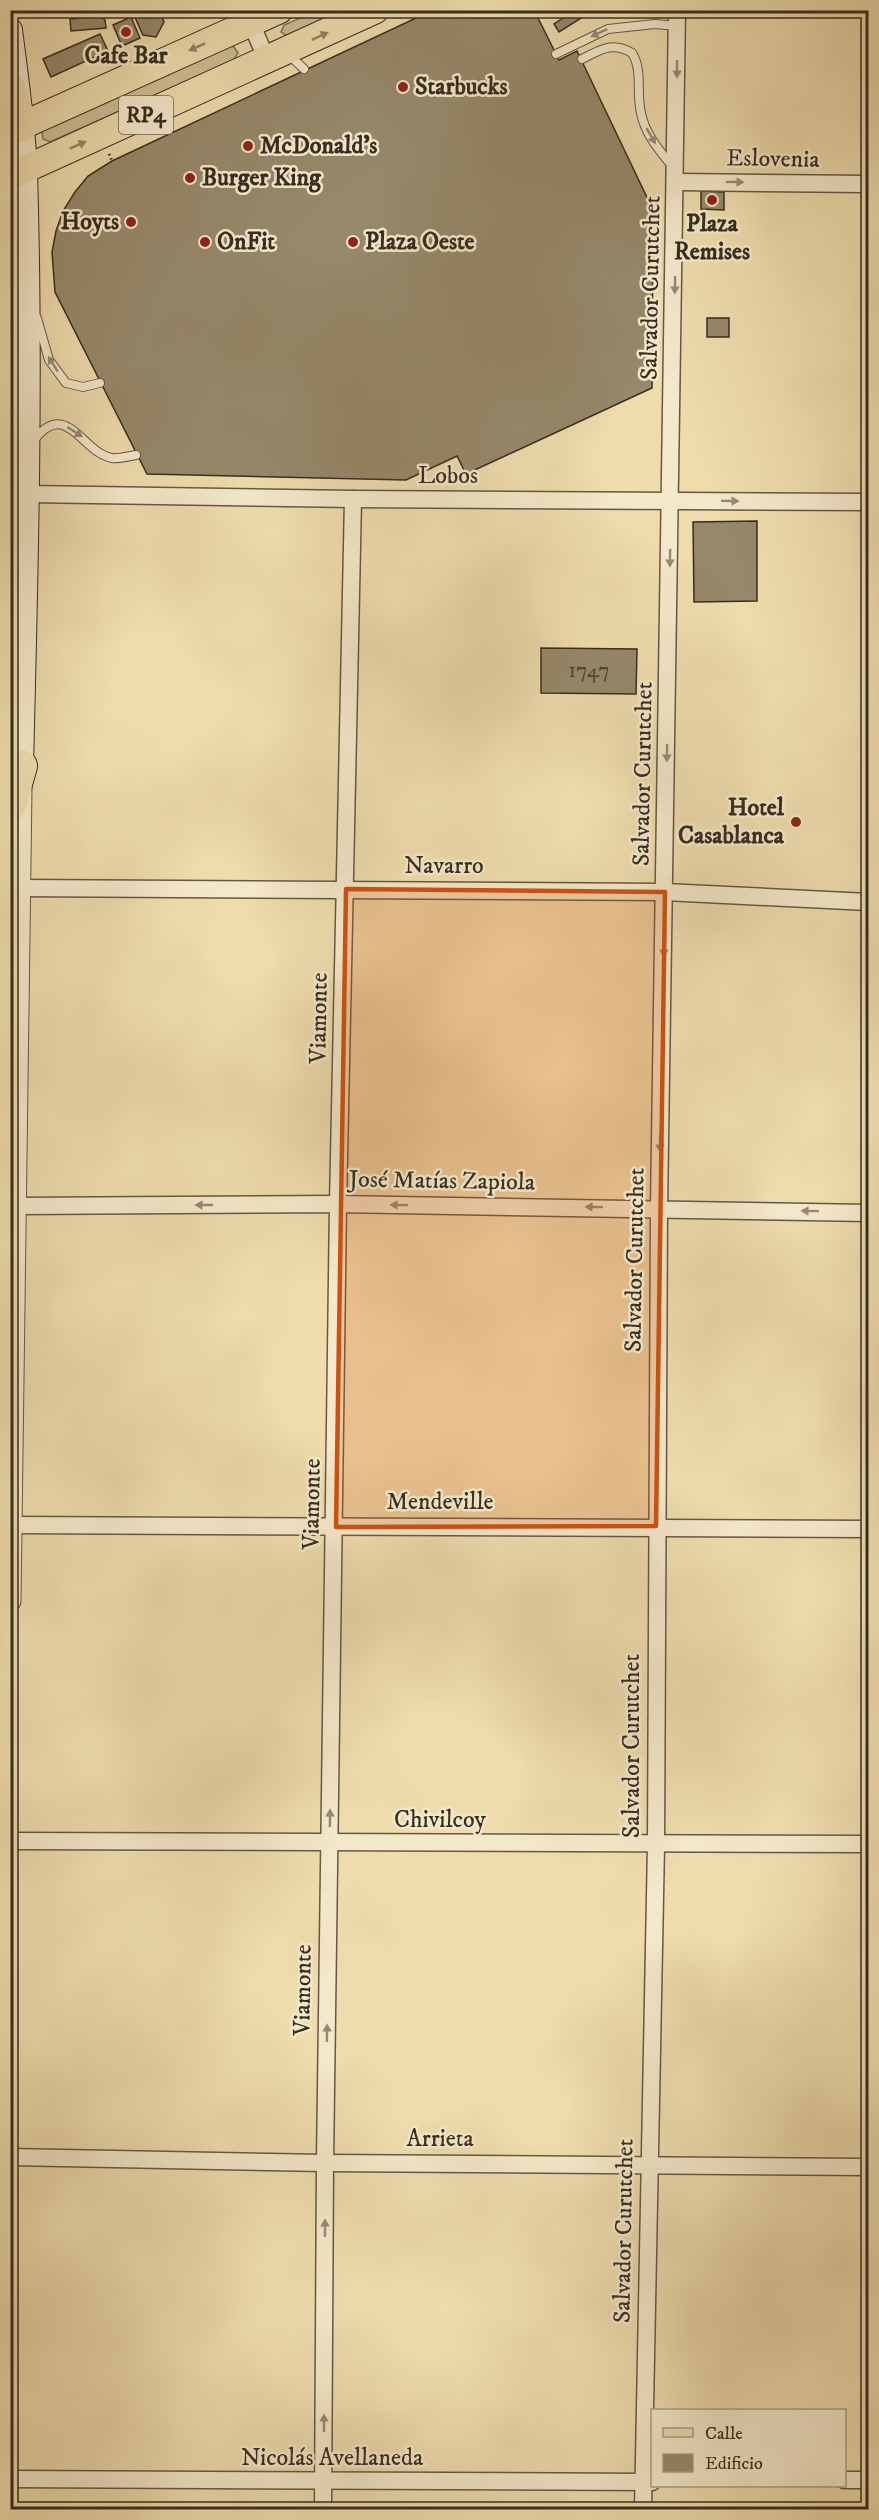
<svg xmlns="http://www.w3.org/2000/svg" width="879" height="2520" viewBox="0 0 879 2520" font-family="'IM FELL DW Pica',serif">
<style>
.green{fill:#cfbe95;stroke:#82765b;stroke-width:1.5}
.building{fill:#96886a;stroke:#362d21;stroke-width:1.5}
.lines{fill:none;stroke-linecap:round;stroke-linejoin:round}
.service-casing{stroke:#645944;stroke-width:10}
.minor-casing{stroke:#645944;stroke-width:19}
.tertiary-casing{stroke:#645944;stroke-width:23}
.secondary-casing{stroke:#362d21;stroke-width:26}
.primary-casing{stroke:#362d21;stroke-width:29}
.motorway-casing{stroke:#362d21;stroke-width:34}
.path{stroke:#362d21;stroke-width:3;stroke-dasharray:1.5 3;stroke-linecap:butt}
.service{stroke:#f4e8ca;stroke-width:8}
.minor{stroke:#f4e8ca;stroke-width:16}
.tertiary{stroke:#f4e8ca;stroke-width:21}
.secondary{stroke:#f4e8ca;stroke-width:24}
.primary{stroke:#eedcad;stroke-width:27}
.motorway{stroke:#eedcad;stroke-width:32}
.oneway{fill:#958a76}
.oneway2{fill:#928467}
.marked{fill:#cd520f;fill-opacity:0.2;stroke:#cd520f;stroke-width:4.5;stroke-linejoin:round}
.poi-dot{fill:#8f2418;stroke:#f4e8ca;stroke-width:2}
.labels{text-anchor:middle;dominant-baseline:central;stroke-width:5;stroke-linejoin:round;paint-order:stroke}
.number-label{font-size:21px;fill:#4e4433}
.shield{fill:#f4e8ca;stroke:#6f6554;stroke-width:1.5}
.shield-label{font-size:22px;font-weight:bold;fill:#362d21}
.poi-label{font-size:24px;font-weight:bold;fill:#362d21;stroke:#f4e8ca;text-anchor:start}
.street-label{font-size:24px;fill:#362d21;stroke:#f4e8ca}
</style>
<rect width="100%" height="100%" fill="#eedcad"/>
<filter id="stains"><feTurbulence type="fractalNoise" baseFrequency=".00333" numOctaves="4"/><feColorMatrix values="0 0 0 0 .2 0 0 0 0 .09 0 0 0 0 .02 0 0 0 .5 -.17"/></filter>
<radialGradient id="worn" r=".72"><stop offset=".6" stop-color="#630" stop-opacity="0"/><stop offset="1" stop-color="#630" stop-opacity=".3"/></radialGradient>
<g class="green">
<path d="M 317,11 L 344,11 L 287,36 L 281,32 L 284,25 Z"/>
<path d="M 229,46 L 234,47 L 238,53 L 233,61 L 50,142 L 43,139 L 42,131 Z"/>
</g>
<g class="building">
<path d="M 159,10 L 164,22 L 156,37 L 143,35 L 132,11 Z"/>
<path d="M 433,10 L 534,10 L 559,60 L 577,51 L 653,210 L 652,388 L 466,474 L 457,456 L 406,480 L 147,474 L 55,292 L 52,252 L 56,231 L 63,211 L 75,192 L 88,176 L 112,161 Z"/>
<path d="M 575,10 L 594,10 L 559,32 L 554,24 Z"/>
<path d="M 99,16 L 105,20 L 106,28 L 71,31 L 70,19 Z"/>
<path d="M 131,17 L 140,38 L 122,46 L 113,25 Z"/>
<path d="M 100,34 L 108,51 L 51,77 L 43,59 Z"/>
<path d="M 701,191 L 724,192 L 724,210 L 701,209 Z"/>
<rect x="707" y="318" width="22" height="19"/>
<path d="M 757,521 L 757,601 L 694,602 L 693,522 Z"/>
<path d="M 541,648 L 637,649 L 636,694 L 541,693 Z"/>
</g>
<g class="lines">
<defs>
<g id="service">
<path d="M 288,54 L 304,69"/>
<path d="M 556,54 L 608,29 L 655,24 L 677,26"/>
<path d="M 582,59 C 600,50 612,41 632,53 C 643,70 636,93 641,113 C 645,134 659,150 672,166"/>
<path d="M 37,318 L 49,360 L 66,383 L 83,387 L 100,383"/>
<path d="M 34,440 C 67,398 82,453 112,458 C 119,459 129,456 136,455"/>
</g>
<g id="minor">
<path d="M 247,14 L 267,60"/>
<path d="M 677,182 L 868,184"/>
<path d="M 28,494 L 353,499 L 868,502"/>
<path d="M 20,888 L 665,892 L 868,902"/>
<path d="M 16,1206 L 338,1204 L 868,1213"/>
<path d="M 12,1525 L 868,1529"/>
<path d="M 10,1841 L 868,1844"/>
<path d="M 10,2157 L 325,2163 L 868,2167"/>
<path d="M 10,2479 L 652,2482"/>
<path d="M 844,2480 L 868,2480"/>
<path d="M 323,2510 L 325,2163 L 338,1204 L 353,499"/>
<path d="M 643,2510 L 656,1845 L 659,1208 L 677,10"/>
</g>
<path id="tertiary" d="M 10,1601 L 21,788"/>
<g id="secondary">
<path d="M 10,30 C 16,77 23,124 25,171 C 31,369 26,568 21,766"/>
<path d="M 10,466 L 14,426"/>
</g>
<g id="primary">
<path d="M 10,131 L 279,10"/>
<path d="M 10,176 L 375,10"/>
</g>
<g id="motorway">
<path d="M 10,90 L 21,126"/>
<path d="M 10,805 L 21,766"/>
</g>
</defs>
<use href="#service" class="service-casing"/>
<use href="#minor" class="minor-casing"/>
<use href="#tertiary" class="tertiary-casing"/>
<use href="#secondary" class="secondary-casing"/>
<use href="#primary" class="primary-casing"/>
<use href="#motorway" class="motorway-casing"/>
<g class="path">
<path d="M 396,17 L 411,10"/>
<path d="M 109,154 L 112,161"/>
</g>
<use href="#service" class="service"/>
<use href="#minor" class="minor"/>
<use href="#tertiary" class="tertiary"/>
<use href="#secondary" class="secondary"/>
<use href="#primary" class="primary"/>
<use href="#motorway" class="motorway"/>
</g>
<defs><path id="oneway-solid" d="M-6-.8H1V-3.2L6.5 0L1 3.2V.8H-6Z" transform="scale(1.5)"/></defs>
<g class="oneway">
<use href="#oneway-solid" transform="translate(599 33) rotate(155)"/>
<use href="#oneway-solid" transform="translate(677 69) rotate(90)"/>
<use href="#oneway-solid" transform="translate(651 136) rotate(60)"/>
<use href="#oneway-solid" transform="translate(735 182) rotate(1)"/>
<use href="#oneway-solid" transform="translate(675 285) rotate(91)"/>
<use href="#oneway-solid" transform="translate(53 364) rotate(-122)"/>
<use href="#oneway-solid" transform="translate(75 432) rotate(33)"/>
<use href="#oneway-solid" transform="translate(730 501) rotate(1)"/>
<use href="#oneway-solid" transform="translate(670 558) rotate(91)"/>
<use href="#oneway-solid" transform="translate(667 753) rotate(91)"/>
<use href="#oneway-solid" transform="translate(664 948) rotate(91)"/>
<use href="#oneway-solid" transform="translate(660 1143) rotate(91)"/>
<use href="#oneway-solid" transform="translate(204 1205) rotate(180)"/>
<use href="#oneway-solid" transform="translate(399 1205) rotate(-179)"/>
<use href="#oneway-solid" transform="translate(594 1207) rotate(-179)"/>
<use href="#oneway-solid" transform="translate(810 1211) rotate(-179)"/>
<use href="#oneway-solid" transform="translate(330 1818) rotate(-89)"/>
<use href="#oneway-solid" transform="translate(327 2033) rotate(-89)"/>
<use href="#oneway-solid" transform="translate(325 2228) rotate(-90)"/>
<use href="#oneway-solid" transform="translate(324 2423) rotate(-90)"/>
</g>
<g class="oneway2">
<use href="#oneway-solid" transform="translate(320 36) rotate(-25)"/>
<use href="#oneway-solid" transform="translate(197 47) rotate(156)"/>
<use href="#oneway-solid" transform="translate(78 145) rotate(-24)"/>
</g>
<path class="marked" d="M 346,889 L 665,892 L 656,1526 L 336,1527 Z"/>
<g class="poi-dot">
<circle cx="126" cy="32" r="6"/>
<circle cx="403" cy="87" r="6"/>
<circle cx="248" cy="146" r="6"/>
<circle cx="190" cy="178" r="6"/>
<circle cx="712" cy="200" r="6"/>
<circle cx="131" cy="222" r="6"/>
<circle cx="205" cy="242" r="6"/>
<circle cx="353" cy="242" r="6"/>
<circle cx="796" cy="822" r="6"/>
</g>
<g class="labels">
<g class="number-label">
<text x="589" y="671">1747</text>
</g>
<rect class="shield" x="119" y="96" width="54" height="38" rx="4.5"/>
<g class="shield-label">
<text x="146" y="115">RP4</text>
</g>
<g class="poi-label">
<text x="126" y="56" text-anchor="middle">Cafe Bar</text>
<text x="415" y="87">Starbucks</text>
<text x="260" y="146">McDonald's</text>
<text x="202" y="178">Burger King</text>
<text x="119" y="222" text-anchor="end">Hoyts</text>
<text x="712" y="224" text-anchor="middle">Plaza<tspan x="712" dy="28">Remises</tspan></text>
<text x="217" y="242">OnFit</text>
<text x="365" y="242">Plaza Oeste</text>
<text x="784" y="808" text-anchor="end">Hotel<tspan x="784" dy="28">Casablanca</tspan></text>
</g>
<g class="street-label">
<text transform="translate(773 159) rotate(1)">Eslovenia</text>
<text transform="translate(651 288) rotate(-89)">Salvador Curutchet</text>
<text x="448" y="476">Lobos</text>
<text transform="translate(643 774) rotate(-89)">Salvador Curutchet</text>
<text x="444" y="866">Navarro</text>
<text transform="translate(319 1018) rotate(-89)">Viamonte</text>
<text transform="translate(442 1181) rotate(1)">José Matías Zapiola</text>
<text transform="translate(635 1260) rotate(-89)">Salvador Curutchet</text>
<text x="440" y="1502">Mendeville</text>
<text transform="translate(312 1504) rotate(-89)">Viamonte</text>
<text transform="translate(632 1746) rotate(-90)">Salvador Curutchet</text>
<text x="440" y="1820">Chivilcoy</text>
<text transform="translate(303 1990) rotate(-89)">Viamonte</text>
<text x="440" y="2139">Arrieta</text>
<text transform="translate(624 2231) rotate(-89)">Salvador Curutchet</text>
<text x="332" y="2458">Nicolás Avellaneda</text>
</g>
</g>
<rect width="879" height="2520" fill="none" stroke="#eedcad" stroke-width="36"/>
<rect x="12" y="12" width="855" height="2496" fill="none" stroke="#362d21" stroke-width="3"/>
<rect x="18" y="18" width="843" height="2484" fill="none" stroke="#362d21" stroke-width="1.5"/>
<rect x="651" y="2409" width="195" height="78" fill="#f4e8ca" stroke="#a89d86" stroke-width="1.5"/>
<rect x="663" y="2428" width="30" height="9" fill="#eedcad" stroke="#a89d86" stroke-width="1.5"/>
<text x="705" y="2439" font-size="18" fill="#362d21">Calle</text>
<rect x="663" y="2454" width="30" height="18" fill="#96886a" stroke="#a89d86" stroke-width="1.5"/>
<text x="705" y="2469" font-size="18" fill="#362d21">Edificio</text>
<rect width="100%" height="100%" filter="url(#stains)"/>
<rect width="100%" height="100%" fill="url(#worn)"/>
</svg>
